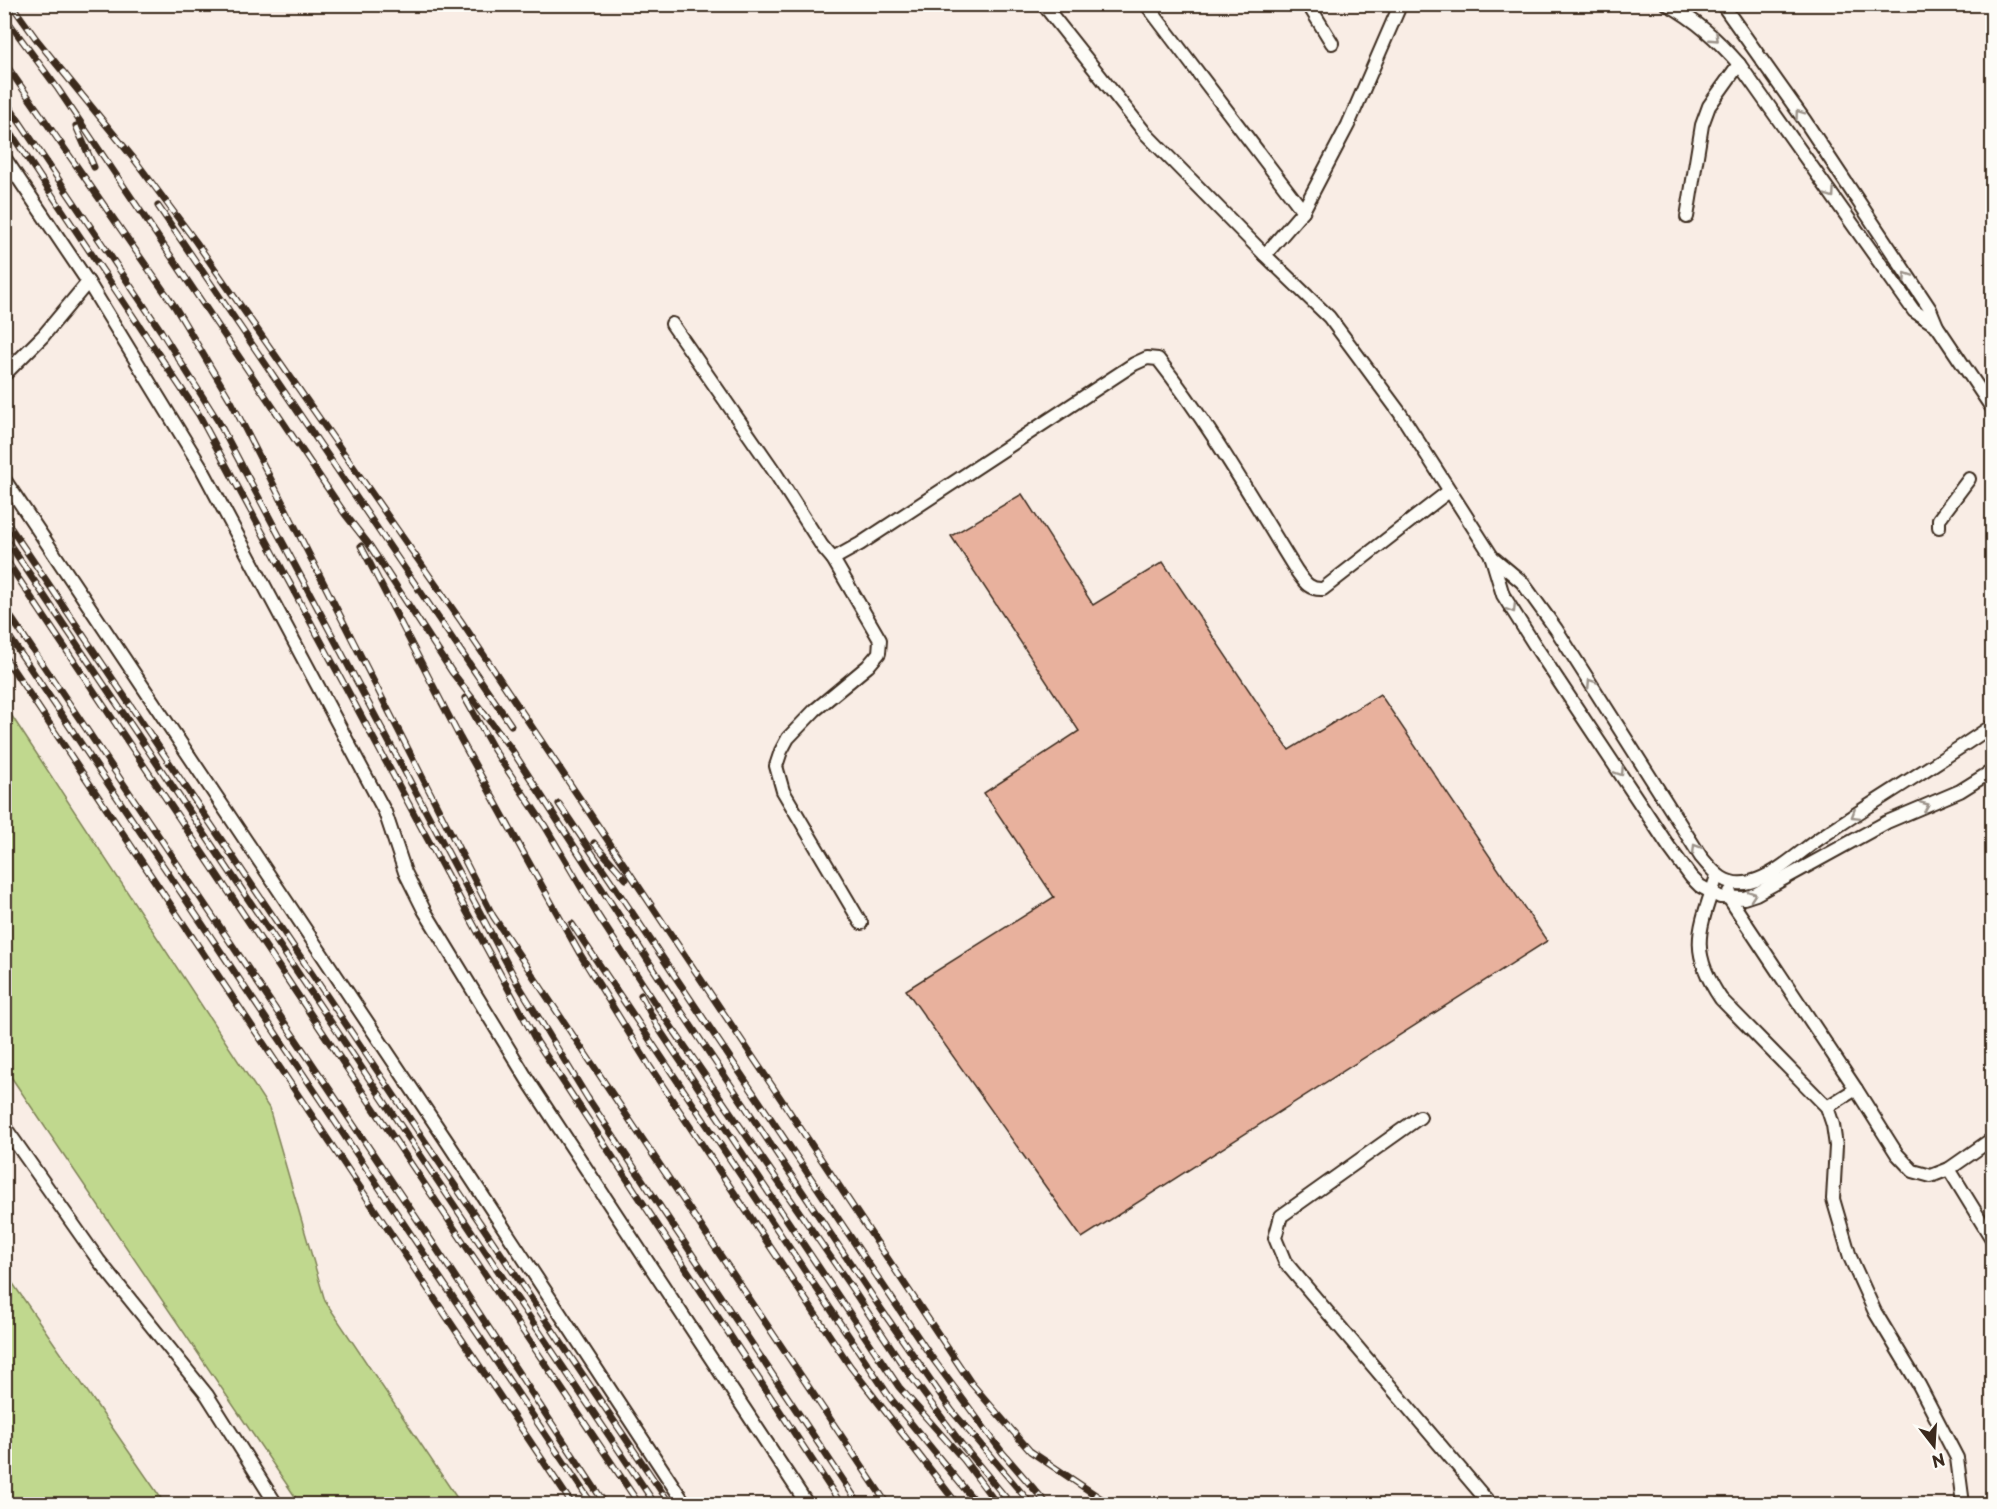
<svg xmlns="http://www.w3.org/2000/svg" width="1997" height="1509" viewBox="0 0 1997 1509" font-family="'Playpen Sans',sans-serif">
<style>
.green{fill:#c0d88e;stroke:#7e8156;stroke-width:1.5}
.building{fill:#e8b19d;stroke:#3b2a1e;stroke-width:1.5}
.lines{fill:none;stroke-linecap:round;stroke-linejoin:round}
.lane-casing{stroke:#3b2a1e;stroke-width:16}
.lane{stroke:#fdfcf7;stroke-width:12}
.rail-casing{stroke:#3b2a1e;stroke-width:7}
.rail{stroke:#fdfcf7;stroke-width:4.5;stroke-dasharray:14;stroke-linecap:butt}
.oneway{stroke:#9c938a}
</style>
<rect width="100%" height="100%" fill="#f9ede5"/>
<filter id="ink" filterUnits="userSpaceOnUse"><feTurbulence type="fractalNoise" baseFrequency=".0167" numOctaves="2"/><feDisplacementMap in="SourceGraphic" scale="12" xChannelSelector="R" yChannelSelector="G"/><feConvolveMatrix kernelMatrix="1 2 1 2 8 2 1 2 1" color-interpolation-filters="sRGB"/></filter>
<g filter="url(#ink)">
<g class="green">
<path d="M 4,704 L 269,1108 L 325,1301 L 461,1504 L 300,1504 L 5,1068 Z"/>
<path d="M 4,1272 L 5,1272 L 165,1504 L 5,1504 Z"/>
</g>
<path class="building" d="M 1022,494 L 1093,605 L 1163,562 L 1289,750 L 1380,694 L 1547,941 L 1082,1238 L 906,990 L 1054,897 L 984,793 L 1079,731 L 951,536 Z"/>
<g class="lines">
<defs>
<g id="lane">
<path d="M 1043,4 L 1146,134 L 1265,255 L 1329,317 L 1358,356 L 1400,413 L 1491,555 L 1503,595 L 1534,644 L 1669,847 L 1691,877 L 1700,886 L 1720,897 L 1744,898 L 1756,894 L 1887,822 L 1960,791 L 1992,771"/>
<path d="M 1146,4 L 1303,211 L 1265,255"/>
<path d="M 1308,4 L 1332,43"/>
<path d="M 1667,4 C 1696,20 1717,39 1739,64 L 1914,311 L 1937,326"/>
<path d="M 1722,4 L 1805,121 L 1930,309 L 1937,326 L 1992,408"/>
<path d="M 4,157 L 88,282 L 201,467 L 385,812 L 405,872 L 424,910 L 527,1079 L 807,1504"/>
<path d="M 1303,211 L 1348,125 L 1398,10"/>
<path d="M 1687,217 L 1702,125 L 1709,106 L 1739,64"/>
<path d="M 672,324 L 774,471 L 822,546 L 833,559 L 860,544 L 1134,364 L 1147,358 L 1158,359 C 1210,425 1252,499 1296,570 C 1304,581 1308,590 1323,589 L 1449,491"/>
<path d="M 4,375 L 43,336 L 88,282"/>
<path d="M 4,479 L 448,1143 L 685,1504"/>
<path d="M 1939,527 L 1939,519 L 1969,479"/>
<path d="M 1491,556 L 1522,582 L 1556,629 L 1701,857 C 1714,873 1726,888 1750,882 C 1777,875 1800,851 1823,836 C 1879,798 1937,764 1992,726"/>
<path d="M 833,559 L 880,640 L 879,653 L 868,666 L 815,710 L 788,738 L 781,751 L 776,766 L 783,791 L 861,923"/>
<path d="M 1717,876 C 1700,928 1687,949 1721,999 L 1827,1107 L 1833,1125 L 1836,1146 L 1833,1199 L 1850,1257 L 1875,1312 L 1919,1385 L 1957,1458 L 1963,1504"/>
<path d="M 1730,892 L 1729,898 L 1856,1089 L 1897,1154 L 1913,1171 L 1931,1176 L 1949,1169 L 1992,1139"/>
<path d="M 1827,1107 L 1856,1089"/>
<path d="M 1420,1117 L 1281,1216 L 1275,1238 L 1285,1262 L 1490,1504"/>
<path d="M 4,1126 L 99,1261 L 207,1395 L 276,1504"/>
<path d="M 1949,1169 L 1992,1239"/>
</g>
</defs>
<use href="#lane" class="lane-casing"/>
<use href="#lane" class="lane"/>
<defs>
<g id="rail">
<path d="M 11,4 L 37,40 L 134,159 L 196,242 L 461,621 L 971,1383 L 1030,1451 L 1109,1504"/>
<path d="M 4,16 L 58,89 L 345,514 L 370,546 L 452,672 L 512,750 L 671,996 L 881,1309 L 952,1411 L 1031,1504"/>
<path d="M 4,62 L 175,307 L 232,403 L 493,916 L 887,1504"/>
<path d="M 4,99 L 161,331 L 218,421 L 518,984 L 587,1097 L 859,1504"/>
<path d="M 4,123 L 199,415 L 537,1042 L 841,1504"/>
<path d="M 76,126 L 94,167"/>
<path d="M 158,206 L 511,725"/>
<path d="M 4,518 L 670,1504"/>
<path d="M 4,536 L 655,1504"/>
<path d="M 361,546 L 460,738 L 533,870 L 580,954 L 650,1067 L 850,1366 L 957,1504"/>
<path d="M 4,557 L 639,1504"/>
<path d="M 4,607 L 415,1216 L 605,1504"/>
<path d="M 4,629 L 592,1504"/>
<path d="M 4,656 L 572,1504"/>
<path d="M 465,698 L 494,750 L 545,826 L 597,914 L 659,1009 L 849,1284 L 904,1367 L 963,1446 L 1011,1504"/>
<path d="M 559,804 L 930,1355 L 1002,1452 L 1047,1504"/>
<path d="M 594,843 L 626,879"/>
<path d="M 572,924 L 891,1399 L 977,1504"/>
<path d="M 641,995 L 657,1026 L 899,1387 L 964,1460 L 997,1504"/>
</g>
</defs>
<use href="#rail" class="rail-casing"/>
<use href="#rail" class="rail"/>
</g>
<defs><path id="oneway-chevron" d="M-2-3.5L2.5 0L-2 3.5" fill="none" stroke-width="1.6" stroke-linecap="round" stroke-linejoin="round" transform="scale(1.5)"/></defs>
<g class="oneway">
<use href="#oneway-chevron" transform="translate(1715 38) rotate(43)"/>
<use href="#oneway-chevron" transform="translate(1799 114) rotate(-126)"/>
<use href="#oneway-chevron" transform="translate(1831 194) rotate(55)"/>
<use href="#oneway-chevron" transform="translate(1907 276) rotate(-124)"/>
<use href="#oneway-chevron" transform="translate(1512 609) rotate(58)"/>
<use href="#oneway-chevron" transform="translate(1591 683) rotate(-123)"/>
<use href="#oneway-chevron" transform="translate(1620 772) rotate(57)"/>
<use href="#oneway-chevron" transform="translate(1925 806) rotate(-23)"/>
<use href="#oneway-chevron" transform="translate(1855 815) rotate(148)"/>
<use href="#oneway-chevron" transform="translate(1696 848) rotate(-122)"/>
<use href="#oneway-chevron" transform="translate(1752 895) rotate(-19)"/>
</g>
</g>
<rect width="1997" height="1509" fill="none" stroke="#fdfcf7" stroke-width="24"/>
<rect x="12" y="12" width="1973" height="1485" fill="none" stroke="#3b2a1e" stroke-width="2" filter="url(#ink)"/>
<g transform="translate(1934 1446) rotate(163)" stroke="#fdfcf7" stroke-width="4.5" paint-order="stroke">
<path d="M0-4.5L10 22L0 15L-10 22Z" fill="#3b2a1e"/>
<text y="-9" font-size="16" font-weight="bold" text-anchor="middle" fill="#3b2a1e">N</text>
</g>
</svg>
